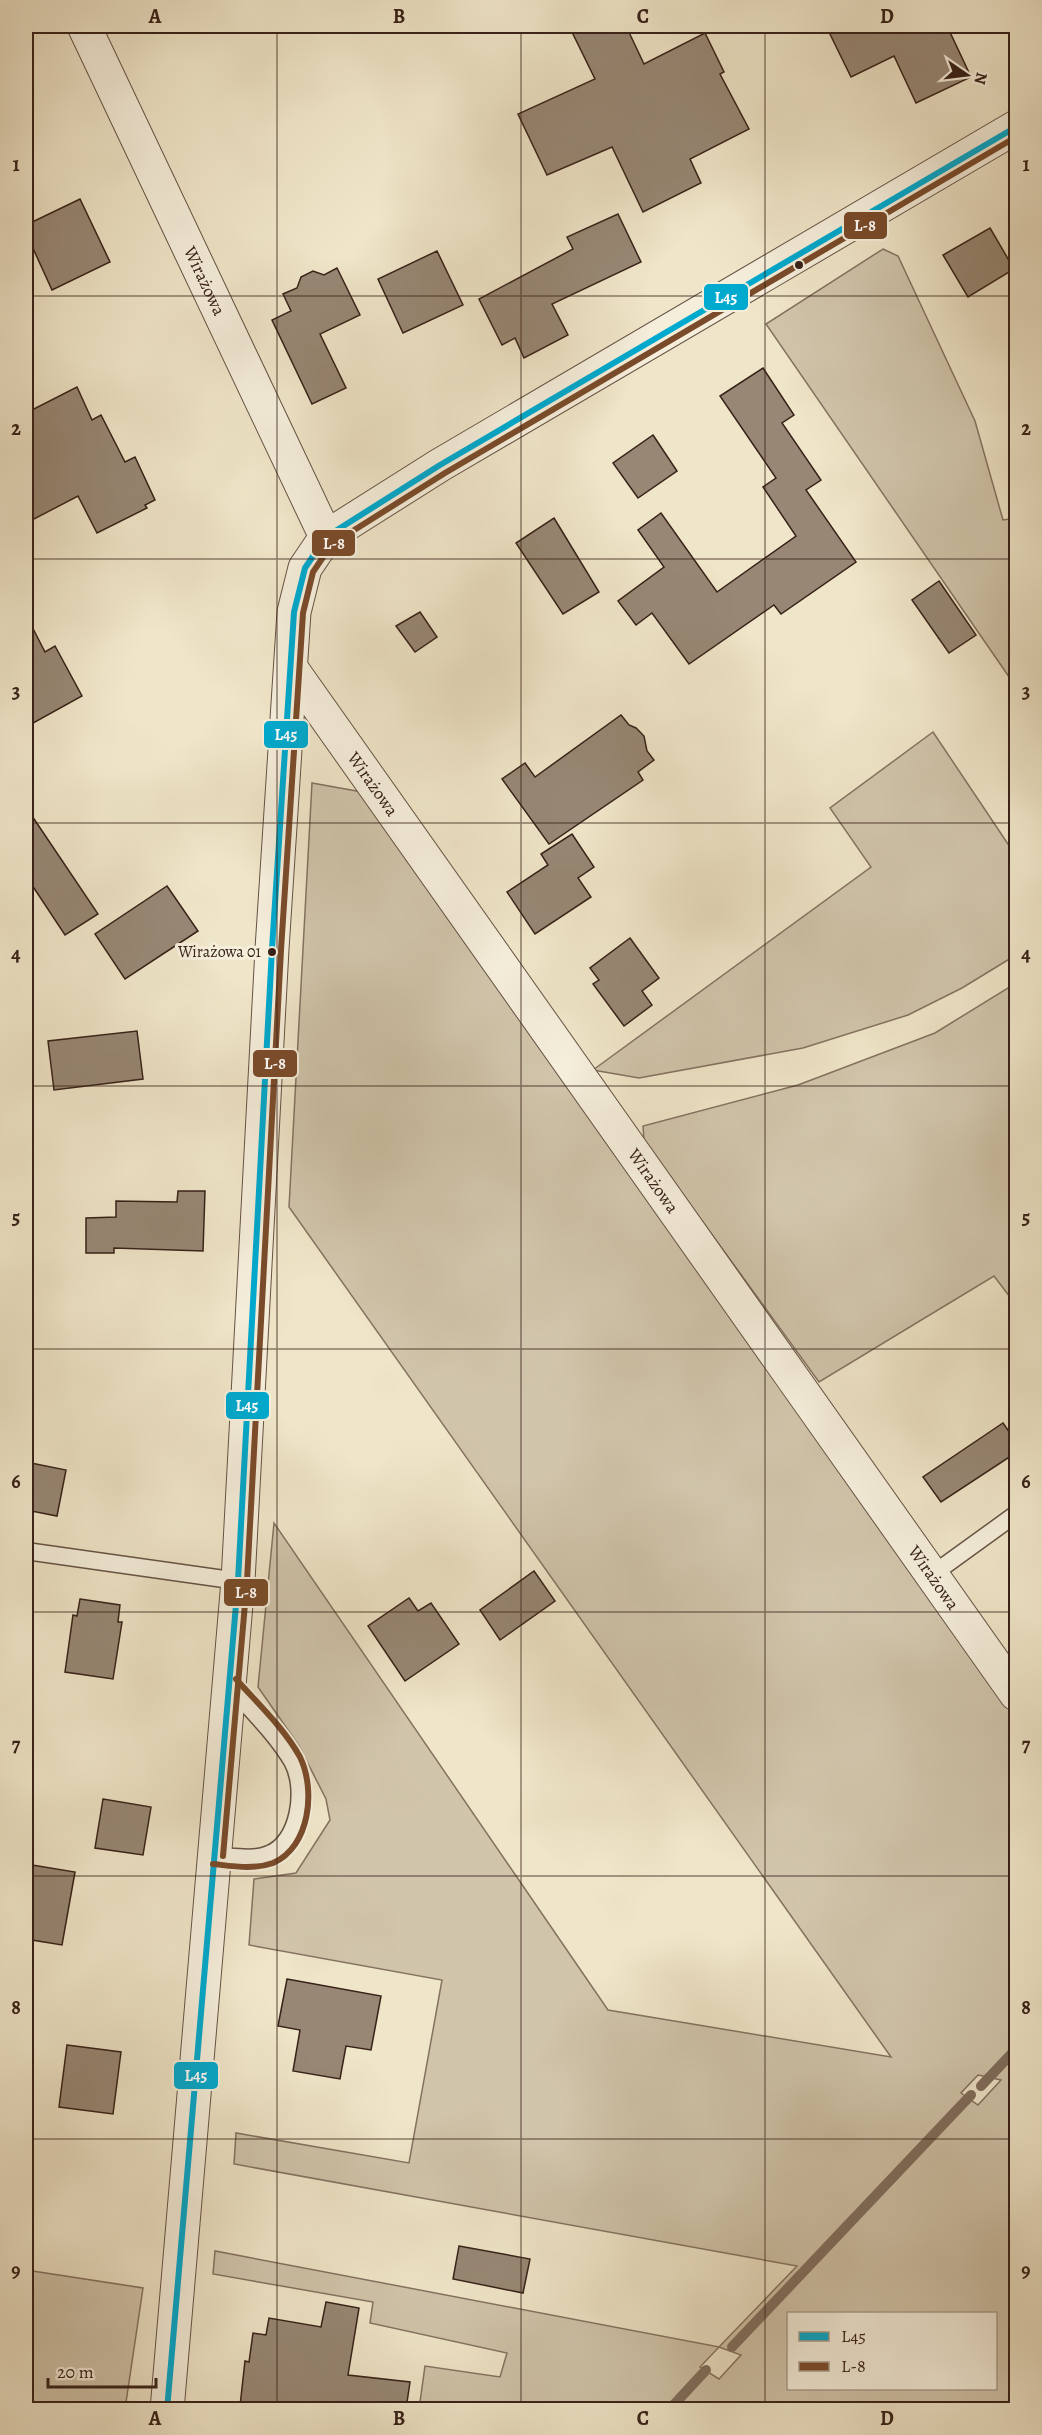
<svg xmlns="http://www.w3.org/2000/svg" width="1042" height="2435" viewBox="0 0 1042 2435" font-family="Alegreya,serif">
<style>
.green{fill:#d0c4aa;stroke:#847261;stroke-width:1.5;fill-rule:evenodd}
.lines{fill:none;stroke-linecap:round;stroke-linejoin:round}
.stream{stroke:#806e5e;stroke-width:10}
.building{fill:#978774;stroke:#372118;stroke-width:1.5}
.service-casing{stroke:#655244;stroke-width:19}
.minor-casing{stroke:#655244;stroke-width:35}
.tertiary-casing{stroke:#655244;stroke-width:35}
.service{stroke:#f5eedb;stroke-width:16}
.minor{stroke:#f5eedb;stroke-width:33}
.tertiary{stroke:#f5eedb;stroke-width:33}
.bus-1-casing{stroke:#f5eedb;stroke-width:10}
.bus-2-casing{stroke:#f5eedb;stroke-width:10}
.bus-1{stroke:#00a9ce;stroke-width:6}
.bus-2{stroke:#7a4b2a;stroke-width:6}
.grid{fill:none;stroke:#372118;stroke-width:1.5;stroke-opacity:0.55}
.bus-dot{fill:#372118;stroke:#f5eedb;stroke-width:2}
.labels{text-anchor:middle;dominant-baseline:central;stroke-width:6;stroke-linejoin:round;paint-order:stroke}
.bus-label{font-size:16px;fill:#372118;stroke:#f5eedb;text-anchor:end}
.street-label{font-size:18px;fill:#372118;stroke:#f5eedb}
.line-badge{stroke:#f5eedb;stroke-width:2}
.badge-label{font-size:16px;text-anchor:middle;font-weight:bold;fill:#fff}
.neatline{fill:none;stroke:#372118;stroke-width:2}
.grid-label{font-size:20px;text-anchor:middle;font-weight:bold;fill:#372118}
</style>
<rect width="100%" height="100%" fill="#efe5c8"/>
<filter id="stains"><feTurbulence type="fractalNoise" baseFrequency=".00333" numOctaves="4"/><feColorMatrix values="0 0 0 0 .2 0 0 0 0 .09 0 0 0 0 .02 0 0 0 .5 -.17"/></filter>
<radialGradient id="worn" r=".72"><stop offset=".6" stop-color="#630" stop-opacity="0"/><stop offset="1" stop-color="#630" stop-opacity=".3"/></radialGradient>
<g class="green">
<path d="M 883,249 L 898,256 L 975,421 L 1003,520 L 1016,518 L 1016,687 L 766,324 Z"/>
<path d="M 933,732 L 1016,856 L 1016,955 L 962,988 L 908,1015 L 803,1048 L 639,1078 L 593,1070 L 871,867 L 830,808 Z"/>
<path d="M 312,783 L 362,792 L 1016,1715 L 1016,2409 L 419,2409 L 425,2366 L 500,2377 L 507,2353 L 370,2323 L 373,2302 L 213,2274 L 215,2251 L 719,2347 L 797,2266 L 234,2164 L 236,2133 L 409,2163 L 442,1980 L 249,1945 L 254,1879 L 296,1873 L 330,1820 L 326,1799 L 299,1746 L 258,1687 L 274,1523 L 608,2010 L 891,2057 L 289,1207 ZM 978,2075 L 1001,2080 L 978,2105 L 961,2093 ZM 788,2314 L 996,2314 L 996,2388 L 788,2388 ZM 719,2347 L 741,2355 L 719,2379 L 700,2367 Z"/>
<path d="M 1016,983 L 1016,1305 L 994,1276 L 819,1382 L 644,1141 L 643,1126 L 798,1085 L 935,1033 Z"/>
<path d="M 26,2270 L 143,2288 L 125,2409 L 26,2409 Z"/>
</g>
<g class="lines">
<g class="stream">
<path d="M 981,2086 L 1016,2049"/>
<path d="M 732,2347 L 971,2095"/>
<path d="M 669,2410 L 706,2370"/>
</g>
</g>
<g class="building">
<path d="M 569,26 L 626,26 L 644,64 L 705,33 L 724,72 L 720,74 L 749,129 L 690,159 L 701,183 L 643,212 L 612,147 L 547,175 L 518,114 L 595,79 Z"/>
<path d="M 826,26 L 957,26 L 949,30 L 971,77 L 916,103 L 894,56 L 851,77 Z"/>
<path d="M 80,199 L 110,262 L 52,290 L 26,233 L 26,225 Z"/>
<path d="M 618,214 L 641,262 L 552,304 L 568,335 L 524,358 L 515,338 L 502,345 L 479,299 L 573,249 L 567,237 Z"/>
<path d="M 990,228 L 1014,269 L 968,297 L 943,255 Z"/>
<path d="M 437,251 L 463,305 L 403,333 L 378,279 Z"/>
<path d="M 337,268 L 360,315 L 320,334 L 346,388 L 312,404 L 272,320 L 291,311 L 283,294 L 297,288 L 301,277 L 313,271 L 324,275 Z"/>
<path d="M 763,368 L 794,415 L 782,423 L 821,480 L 806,490 L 856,562 L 781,614 L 774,605 L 689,664 L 652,613 L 636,625 L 618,601 L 664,567 L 638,530 L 661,513 L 717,592 L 796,536 L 763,487 L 776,478 L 720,396 Z"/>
<path d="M 77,387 L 92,420 L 101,415 L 125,462 L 135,457 L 155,500 L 145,505 L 147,508 L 97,533 L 78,496 L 34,519 L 26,502 L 26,413 Z"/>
<path d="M 653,435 L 677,471 L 638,498 L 613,463 Z"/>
<path d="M 554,518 L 599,592 L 563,614 L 516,543 Z"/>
<path d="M 939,581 L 976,635 L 949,653 L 912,600 Z"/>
<path d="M 420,612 L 437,637 L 415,652 L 396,626 Z"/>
<path d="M 26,615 L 45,652 L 55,646 L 82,696 L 26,727 Z"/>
<path d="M 621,715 L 629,725 L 636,728 L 644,736 L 647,751 L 654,760 L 638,772 L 643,780 L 549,844 L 502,779 L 525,763 L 535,777 Z"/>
<path d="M 26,807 L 98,914 L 65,935 L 26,876 Z"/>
<path d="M 572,834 L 594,867 L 578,878 L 591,897 L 535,934 L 507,892 L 548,865 L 541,854 Z"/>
<path d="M 167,886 L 198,931 L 125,979 L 95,934 Z"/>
<path d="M 630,938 L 659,978 L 642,991 L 652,1005 L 624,1026 L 593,984 L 599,980 L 590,968 Z"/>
<path d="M 137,1031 L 143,1079 L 54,1090 L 48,1041 Z"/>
<path d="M 178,1191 L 205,1191 L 203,1251 L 114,1248 L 114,1253 L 86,1253 L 86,1218 L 116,1217 L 116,1201 L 177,1202 Z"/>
<path d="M 1003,1423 L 1017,1443 L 1017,1452 L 941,1502 L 923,1477 Z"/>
<path d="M 26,1462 L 66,1470 L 57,1516 L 26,1510 Z"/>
<path d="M 534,1571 L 555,1601 L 500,1640 L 480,1610 Z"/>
<path d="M 409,1598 L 418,1611 L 431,1603 L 459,1644 L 405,1681 L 368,1626 Z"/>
<path d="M 80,1599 L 120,1605 L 118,1622 L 122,1622 L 113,1679 L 65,1672 L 73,1615 L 77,1616 Z"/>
<path d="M 103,1799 L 151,1807 L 143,1855 L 95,1848 Z"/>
<path d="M 26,1864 L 75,1872 L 62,1945 L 26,1939 Z"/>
<path d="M 287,1979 L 381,1996 L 371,2050 L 346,2046 L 340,2079 L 293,2071 L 300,2030 L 278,2026 Z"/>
<path d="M 67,2045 L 121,2052 L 113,2114 L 59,2107 Z"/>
<path d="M 459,2246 L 530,2259 L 523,2293 L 453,2279 Z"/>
<path d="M 326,2302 L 359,2308 L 348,2375 L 410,2382 L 406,2409 L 336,2409 L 295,2405 L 295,2409 L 269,2409 L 240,2406 L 245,2361 L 249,2362 L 253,2333 L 266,2335 L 269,2318 L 321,2327 Z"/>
</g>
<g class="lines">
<defs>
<g id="service">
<path d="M 26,1551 L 238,1581"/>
<path d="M 933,1574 L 1016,1514"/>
<path d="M 214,1855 C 231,1856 253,1861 269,1854 C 300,1842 307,1787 292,1761 C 276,1734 251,1710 231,1687"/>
</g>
<g id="minor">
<path id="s1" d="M 84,26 L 326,537"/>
<path id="s2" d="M 291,668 L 1016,1694"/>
</g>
<path id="tertiary" d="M 167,2410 L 238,1581 L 272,949 L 294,612 L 305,568 L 326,537 L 440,465 L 1016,127"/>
</defs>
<use href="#service" class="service-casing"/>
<use href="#minor" class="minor-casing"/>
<use href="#tertiary" class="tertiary-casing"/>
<use href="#service" class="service"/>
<use href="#minor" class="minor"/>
<use href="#tertiary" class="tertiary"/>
<defs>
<path id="bus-1" d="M 167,2410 L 238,1581 L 272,949 L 294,612 L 305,568 L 326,537 L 440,465 L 1016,127"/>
<g id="bus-2">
<path d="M 223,1856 L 247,1581 L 281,950 L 303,613 L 313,572 L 332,544 L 445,473 L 1016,137"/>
<path d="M 213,1864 C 232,1866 254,1870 273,1863 C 310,1847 316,1790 300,1757 C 284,1728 258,1704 236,1679"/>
</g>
</defs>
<use href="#bus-1" class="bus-1-casing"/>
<use href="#bus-2" class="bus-2-casing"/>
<use href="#bus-1" class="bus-1"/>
<use href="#bus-2" class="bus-2"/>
</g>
<path class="grid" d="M 277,26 L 277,2410M 521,26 L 521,2410M 765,26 L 765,2410M 26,296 L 1016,296M 26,559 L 1016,559M 26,823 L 1016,823M 26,1086 L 1016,1086M 26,1349 L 1016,1349M 26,1612 L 1016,1612M 26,1876 L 1016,1876M 26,2139 L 1016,2139"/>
<g class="bus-dot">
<circle cx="799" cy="265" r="5"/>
<circle cx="272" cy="952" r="5"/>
</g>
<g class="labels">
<g class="bus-label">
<text x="261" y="952">Wirażowa 01</text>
</g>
<g class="street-label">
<text stroke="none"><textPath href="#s1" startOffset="282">Wirażowa</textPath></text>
<text stroke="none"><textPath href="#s2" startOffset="142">Wirażowa</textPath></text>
<text stroke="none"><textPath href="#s2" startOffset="628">Wirażowa</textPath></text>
<text stroke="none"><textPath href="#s2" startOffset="1114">Wirażowa</textPath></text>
</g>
</g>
<g class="line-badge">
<rect x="843" y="211" width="45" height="29" rx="6" fill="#7a4b2a"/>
<rect x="703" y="283" width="46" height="28" rx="6" fill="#00a9ce"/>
<rect x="311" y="529" width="45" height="28" rx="6" fill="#7a4b2a"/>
<rect x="263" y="720" width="46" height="29" rx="6" fill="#00a9ce"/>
<rect x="252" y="1049" width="46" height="29" rx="6" fill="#7a4b2a"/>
<rect x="225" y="1391" width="45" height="29" rx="6" fill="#00a9ce"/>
<rect x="223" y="1578" width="46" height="29" rx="6" fill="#7a4b2a"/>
<rect x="173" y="2061" width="46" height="29" rx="6" fill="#00a9ce"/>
</g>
<g class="badge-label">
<text x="865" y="231">L-8</text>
<text x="726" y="303">L45</text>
<text x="334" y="549">L-8</text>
<text x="286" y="740">L45</text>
<text x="275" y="1069">L-8</text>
<text x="247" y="1411">L45</text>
<text x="246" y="1598">L-8</text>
<text x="196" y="2081">L45</text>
</g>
<rect width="1042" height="2435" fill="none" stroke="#efe5c8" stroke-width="66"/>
<rect x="787" y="2312" width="210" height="78" fill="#f5eedb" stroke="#a99c8d" stroke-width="1.5"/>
<rect x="799" y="2332" width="30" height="9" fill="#00a9ce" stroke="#a99c8d" stroke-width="1.5"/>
<text x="841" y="2342" font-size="18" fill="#372118">L45</text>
<rect x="799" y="2362" width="30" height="9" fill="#7a4b2a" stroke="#a99c8d" stroke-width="1.5"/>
<text x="841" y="2372" font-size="18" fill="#372118">L-8</text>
<g transform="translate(967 75) rotate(104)" stroke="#f5eedb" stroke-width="4.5" paint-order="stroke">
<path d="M0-4.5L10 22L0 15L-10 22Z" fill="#372118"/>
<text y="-9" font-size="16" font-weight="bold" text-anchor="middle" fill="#372118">N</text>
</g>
<path d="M48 2378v9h108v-9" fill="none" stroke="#372118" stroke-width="3"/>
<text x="57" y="2378" font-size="18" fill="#372118" stroke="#f5eedb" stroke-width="4.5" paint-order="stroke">20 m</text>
<rect x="33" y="33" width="976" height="2369" class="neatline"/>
<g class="grid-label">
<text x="155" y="23">A</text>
<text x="399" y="23">B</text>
<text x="643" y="23">C</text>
<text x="887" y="23">D</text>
<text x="16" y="171">1</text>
<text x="1026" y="171">1</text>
<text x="16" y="435">2</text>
<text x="1026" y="435">2</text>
<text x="16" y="698">3</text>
<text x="1026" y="698">3</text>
<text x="16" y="961">4</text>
<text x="1026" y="961">4</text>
<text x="16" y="1224">5</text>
<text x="1026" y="1224">5</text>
<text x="16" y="1488">6</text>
<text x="1026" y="1488">6</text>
<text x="16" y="1751">7</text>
<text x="1026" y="1751">7</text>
<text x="16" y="2014">8</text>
<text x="1026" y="2014">8</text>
<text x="16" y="2277">9</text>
<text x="1026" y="2277">9</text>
<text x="155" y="2425">A</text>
<text x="399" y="2425">B</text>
<text x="643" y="2425">C</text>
<text x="887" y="2425">D</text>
</g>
<rect width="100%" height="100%" filter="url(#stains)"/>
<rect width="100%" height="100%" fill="url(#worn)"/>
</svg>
